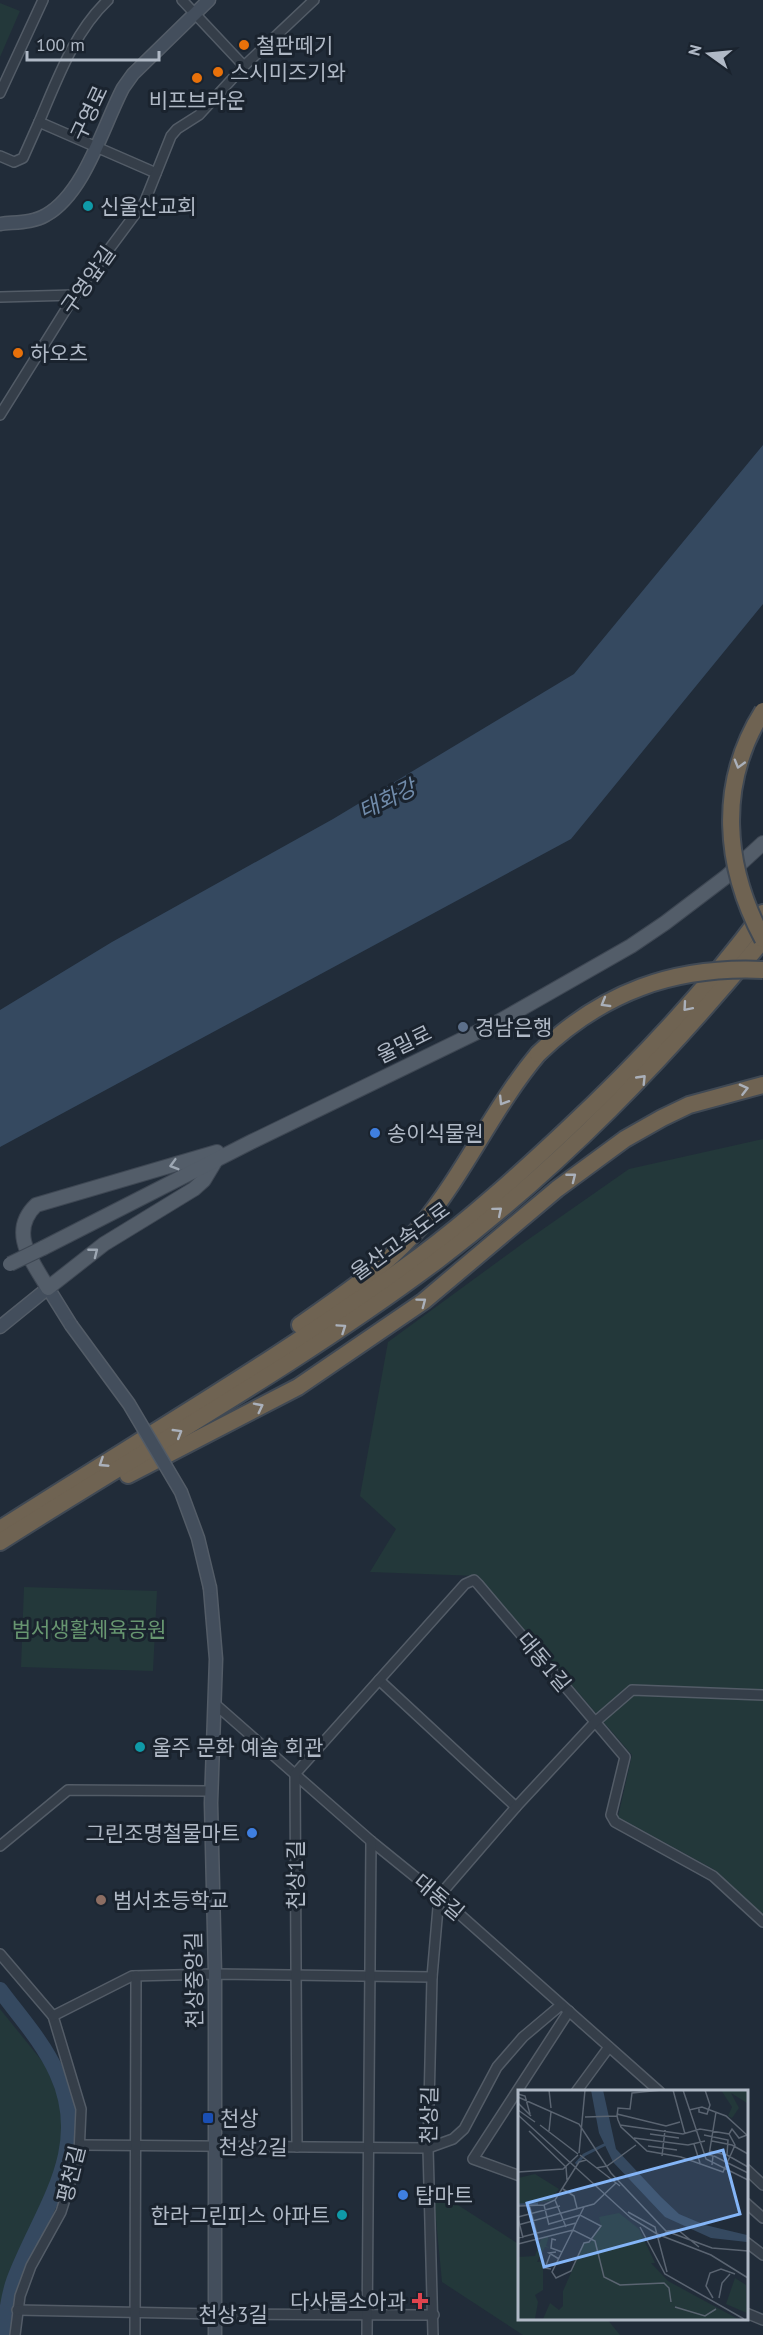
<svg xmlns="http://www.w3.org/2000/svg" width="763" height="2335" viewBox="0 0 763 2335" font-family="'PT Sans','Noto Sans KR',sans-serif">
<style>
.green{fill:#23383a}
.water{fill:#354960}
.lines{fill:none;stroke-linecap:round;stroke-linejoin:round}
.river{stroke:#354960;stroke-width:16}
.street-casing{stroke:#535c67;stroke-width:12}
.secondary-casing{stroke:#535c67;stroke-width:15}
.primary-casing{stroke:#3e4753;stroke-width:16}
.highway-casing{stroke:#404954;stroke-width:20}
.street{stroke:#353e49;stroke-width:9}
.secondary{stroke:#434e5c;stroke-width:12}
.primary{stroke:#535d69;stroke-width:14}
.highway{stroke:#6f6352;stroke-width:16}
.secondary-bridge-casing{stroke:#535c67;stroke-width:15;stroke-linecap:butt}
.primary-bridge-casing{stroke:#3e4753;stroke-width:16;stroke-linecap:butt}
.highway-bridge-casing{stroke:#404954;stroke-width:20;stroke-linecap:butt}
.secondary-bridge{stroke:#434e5c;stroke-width:12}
.primary-bridge{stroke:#535d69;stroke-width:14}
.highway-bridge{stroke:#6f6352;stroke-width:16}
.oneway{stroke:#aab0ba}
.oneway2{stroke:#9da7b3}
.food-dot{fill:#e8710a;stroke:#1a232e;stroke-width:2}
.culture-dot{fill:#0f9aa8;stroke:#1a232e;stroke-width:2}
.service-dot{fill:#5c6f8a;stroke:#1a232e;stroke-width:2}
.shop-dot{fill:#3f7fe0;stroke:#1a232e;stroke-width:2}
.education-dot{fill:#8d6e63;stroke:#1a232e;stroke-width:2}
.transit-dot{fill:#1a4fb4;stroke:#1a232e;stroke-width:2}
.health-dot{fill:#e0444e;stroke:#1a232e;stroke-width:2}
.labels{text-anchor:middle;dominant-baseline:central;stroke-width:6;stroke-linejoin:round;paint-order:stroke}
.poi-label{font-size:21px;fill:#b0b9c6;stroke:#1a232e;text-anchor:start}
.street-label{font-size:21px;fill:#b0b9c6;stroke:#1a232e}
.park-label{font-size:21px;fill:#679670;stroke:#1a232e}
.water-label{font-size:22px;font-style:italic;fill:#708baa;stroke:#1a232e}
.inset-river{fill:none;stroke:#354960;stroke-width:3}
.inset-road{fill:none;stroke:#5a6471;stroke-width:1.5}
.view{fill:#84b5f7;fill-opacity:0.15;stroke:#84b5f7;stroke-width:3}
.inset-edge{fill:none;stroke:#b0b9c6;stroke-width:3}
</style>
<rect width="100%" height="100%" fill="#212c39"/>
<g class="green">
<path d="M 0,3 L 20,11 L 0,57 Z"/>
<path d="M 763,1139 L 763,1914 L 715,1870 L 618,1817 L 632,1755 L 478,1576 L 370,1572 L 396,1529 L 360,1496 L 388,1342 L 526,1241 L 629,1169 Z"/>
<path d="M 24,1587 L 157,1591 L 153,1671 L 21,1667 Z"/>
<path d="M 0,2009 L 46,2066 L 67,2120 L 57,2182 L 10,2274 L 0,2306 Z"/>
<path d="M 433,2189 L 520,2245 L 520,2318 L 607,2319 L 620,2335 L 523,2335 L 442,2282 Z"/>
</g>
<path class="water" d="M 763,445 L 763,604 L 571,839 L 0,1147 L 0,1010 L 112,942 L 333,819 L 574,674 Z"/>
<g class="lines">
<path class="river" d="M 0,1990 C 20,2017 43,2042 57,2073 C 93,2151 40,2211 14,2281 C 8,2298 6,2317 4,2335"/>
<defs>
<g id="street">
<path d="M 244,66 L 314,0"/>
<path d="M 0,93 L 43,0"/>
<path d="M 39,122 C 57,80 74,32 108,0"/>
<path d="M 0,156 L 14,162 L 23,158 L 39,122 L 156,173"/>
<path d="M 0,297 L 75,295"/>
<path d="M 0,415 L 75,295 L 145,201 L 171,136 L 177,129 L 199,115 L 244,66 L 182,0"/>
<path d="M 379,1680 L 516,1807"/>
<path d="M 215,1704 L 371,1841 L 439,1896 L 660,2092"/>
<path d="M 0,1846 L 68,1790 L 211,1791"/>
<path d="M 0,1954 L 53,2016 L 81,2109 L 79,2154 L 61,2212 L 31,2266 L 20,2296 L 15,2335"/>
<path d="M 53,2016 L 132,1976 L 215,1974 L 432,1977"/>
<path d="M 576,2092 L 609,2047"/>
<path d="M 81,2145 L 428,2148 L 453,2139 L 464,2129 L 497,2067 L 523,2037 L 561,2005"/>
<path d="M 297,2147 L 295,1774 L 465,1584 L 474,1580 L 478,1584 L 625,1757 L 611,1815 L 615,1822 L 713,1876 L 763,1922"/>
<path d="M 746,2169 L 763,2185"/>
<path d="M 520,2176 L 473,2159 L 569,2011"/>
<path d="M 746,2203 L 763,2218"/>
<path d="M 746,2242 L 763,2255"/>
<path d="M 17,2310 L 215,2314 L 434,2315"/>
<path d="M 746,2313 L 763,2320"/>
<path d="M 135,2335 L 136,1976"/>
<path d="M 367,2335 L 371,1841"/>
<path d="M 433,2335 L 428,2148 L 432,1977 L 439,1896 L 516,1807 L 595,1722 L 632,1690 L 763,1695"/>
</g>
<g id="secondary">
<path d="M 0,224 C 14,222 33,223 46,215 C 85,193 103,126 123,88 L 133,74 L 209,0"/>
<path d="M 0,1327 L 48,1288 L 71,1325"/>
<path d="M 210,1588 L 216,1659 L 211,1803 L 215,1974 L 215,2335"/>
</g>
<g id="primary">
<path d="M 216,1160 L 204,1180 L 194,1189 L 104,1244 L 48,1288 C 32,1261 8,1232 36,1205 L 217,1152"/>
<path d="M 43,1248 L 251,1142 L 498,1022 L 631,946 L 665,923 L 727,876 L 763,843"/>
</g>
<g id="highway">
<path d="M 300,1325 C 342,1295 386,1267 420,1227 C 465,1173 493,1108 538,1054"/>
<path d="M 128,1475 L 298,1387 L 424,1301 L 557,1189 L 625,1139 L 662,1118 L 689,1105 L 763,1085"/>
<path d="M 0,1529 C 139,1440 287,1354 420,1256 C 471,1218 517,1176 563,1133 C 636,1065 704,993 763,913"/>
<path d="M 0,1542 C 146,1449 299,1364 438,1260 C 561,1167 665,1059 763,940"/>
</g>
</defs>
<use href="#street" class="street-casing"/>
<use href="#secondary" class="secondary-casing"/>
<use href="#primary" class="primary-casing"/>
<use href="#highway" class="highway-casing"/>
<use href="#street" class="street"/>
<use href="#secondary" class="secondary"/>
<use href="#primary" class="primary"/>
<use href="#highway" class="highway"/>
<defs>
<path id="secondary-bridge" d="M 71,1325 L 129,1404 L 181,1492 L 198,1538 L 210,1588"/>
<path id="primary-bridge" d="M 10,1264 L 43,1248"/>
<g id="highway-bridge">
<path d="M 763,711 C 717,784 724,866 763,939"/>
<path d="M 538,1054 C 602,992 674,966 763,970"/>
</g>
</defs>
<use href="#secondary-bridge" class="secondary-bridge-casing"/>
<use href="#primary-bridge" class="primary-bridge-casing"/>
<use href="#highway-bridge" class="highway-bridge-casing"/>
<use href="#secondary-bridge" class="secondary-bridge"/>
<use href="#primary-bridge" class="primary-bridge"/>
<use href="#highway-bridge" class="highway-bridge"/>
</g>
<defs><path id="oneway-chevron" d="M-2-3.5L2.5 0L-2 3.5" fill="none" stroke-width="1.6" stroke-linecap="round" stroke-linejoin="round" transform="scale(1.5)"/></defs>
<g class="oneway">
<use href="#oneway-chevron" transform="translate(739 764) rotate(106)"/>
<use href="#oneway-chevron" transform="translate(605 1003) rotate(150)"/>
<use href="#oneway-chevron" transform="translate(687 1007) rotate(131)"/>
<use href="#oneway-chevron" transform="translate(642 1079) rotate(-46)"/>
<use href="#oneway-chevron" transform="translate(744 1089) rotate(-14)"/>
<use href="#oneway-chevron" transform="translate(503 1101) rotate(122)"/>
<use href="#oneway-chevron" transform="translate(572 1177) rotate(-38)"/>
<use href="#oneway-chevron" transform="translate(498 1211) rotate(-40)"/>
<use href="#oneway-chevron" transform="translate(422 1302) rotate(-37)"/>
<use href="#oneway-chevron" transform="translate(342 1328) rotate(-34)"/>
<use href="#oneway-chevron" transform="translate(259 1407) rotate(-27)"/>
<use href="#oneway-chevron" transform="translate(178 1433) rotate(-31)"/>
<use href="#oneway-chevron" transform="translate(103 1463) rotate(147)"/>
</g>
<g class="oneway2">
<use href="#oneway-chevron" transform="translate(174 1165) rotate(164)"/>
<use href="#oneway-chevron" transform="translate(94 1252) rotate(-38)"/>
</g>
<g class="food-dot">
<circle cx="244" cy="45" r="6"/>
<circle cx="218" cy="72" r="6"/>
<circle cx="197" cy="78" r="6"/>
<circle cx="18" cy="353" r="6"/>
</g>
<g class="culture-dot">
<circle cx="88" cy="206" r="6"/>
<circle cx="140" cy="1747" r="6"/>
<circle cx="342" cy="2215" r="6"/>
</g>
<circle class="service-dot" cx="463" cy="1027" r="6"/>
<g class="shop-dot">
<circle cx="375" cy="1133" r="6"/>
<circle cx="252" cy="1833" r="6"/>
<circle cx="403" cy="2195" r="6"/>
</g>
<circle class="education-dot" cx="101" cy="1900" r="6"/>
<rect class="transit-dot" x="202" y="2112" width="12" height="12" rx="3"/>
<path class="health-dot" d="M417 2292h6v6h6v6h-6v6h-6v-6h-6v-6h6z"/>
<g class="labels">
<g class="poi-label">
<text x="256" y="45">철판떼기</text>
<text x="230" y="72">스시미즈기와</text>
<text x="197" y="100" text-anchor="middle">비프브라운</text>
<text x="100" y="206">신울산교회</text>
<text x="30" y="353">하오츠</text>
<text x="475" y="1027">경남은행</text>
<text x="387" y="1133">송이식물원</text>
<text x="152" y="1747">울주 문화 예술 회관</text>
<text x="240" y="1833" text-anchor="end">그린조명철물마트</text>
<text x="113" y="1900">범서초등학교</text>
<text x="220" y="2118">천상</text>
<text x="415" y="2195">탑마트</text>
<text x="330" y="2215" text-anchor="end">한라그린피스 아파트</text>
<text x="406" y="2301" text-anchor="end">다사롬소아과</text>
</g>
<g class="street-label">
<text transform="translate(89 113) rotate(-65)">구영로</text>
<text transform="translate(88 280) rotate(-55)">구영앞길</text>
<text transform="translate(404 1044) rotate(-26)">울밀로</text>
<text transform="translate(400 1241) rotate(-36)">울산고속도로</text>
<text transform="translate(544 1662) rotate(50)">대동1길</text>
<text transform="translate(295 1875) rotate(-90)">천상1길</text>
<text transform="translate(439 1897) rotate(40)">대동길</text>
<text transform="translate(194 1980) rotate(-91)">천상중앙길</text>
<text transform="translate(429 2115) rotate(-89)">천상길</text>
<text transform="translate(253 2147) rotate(1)">천상2길</text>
<text transform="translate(71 2174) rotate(-76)">평천길</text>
<text x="233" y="2314">천상3길</text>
</g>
<g class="park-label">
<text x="89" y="1629">범서생활체육공원</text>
</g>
<g class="water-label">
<text transform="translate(387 799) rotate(-26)">태화강</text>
</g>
</g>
<g transform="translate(518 2090)">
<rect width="230" height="230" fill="#212c39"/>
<path d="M 203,0 L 229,0 L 229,13 L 213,3 L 221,18 L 214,28 L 210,26 L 214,17 ZM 17,84 L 41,99 L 32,111 L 0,114 L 0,88 ZM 101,123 L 121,139 L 137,173 L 133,173 L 150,191 L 220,229 L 25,229 L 32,213 L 41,220 L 45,216 L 45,201 L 66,153 L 72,153 L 83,136 L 81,127 ZM 31,146 L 28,156 L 32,158 L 27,157 L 19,172 L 25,171 L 25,200 L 17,205 L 20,212 L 17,229 L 0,229 L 0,167 L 17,166 L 23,149 ZM 217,188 L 228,195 L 229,223 L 208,214 Z" fill="#23383a"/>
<path d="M 73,0 L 85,0 L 98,59 L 143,107 L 161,124 L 187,135 L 229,145 L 229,152 L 193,148 L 147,127 L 95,72 L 81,43 Z" fill="#354960"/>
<path class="inset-river" d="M 58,74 L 66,65 L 88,54M 1,115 L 20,114"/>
<path class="inset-road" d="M 31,0 L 33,18M 155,0 L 167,44M 165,0 L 188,69 L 230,90M 0,4 L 7,6 L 12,24M 0,7 L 61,34 L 93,83 L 148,141 L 194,158 L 230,161M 0,13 L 13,26M 181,17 L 181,22 L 189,24 L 192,15 L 187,0M 0,20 L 17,32M 171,20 L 184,17 L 208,26 L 230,46M 99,24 L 148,36 L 162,32M 0,25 L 113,128 L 139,144 L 193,165 L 230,188M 67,27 L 99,26M 22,35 L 60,64M 102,35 L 165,44 L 182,39 L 211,44 L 217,55 L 205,82 L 163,67 L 129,61 L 103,37 L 100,30 L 99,26 L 100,18 L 112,19 L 114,3 L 144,0M 11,41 L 48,77 L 49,90M 31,41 L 33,22M 132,44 L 161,48M 211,44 L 214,39 L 221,48 L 229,45M 186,45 L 210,50 L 209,65M 116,48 L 170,55 L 187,51M 194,51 L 214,55 L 230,64M 176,54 L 182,73M 130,56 L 159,60M 191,61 L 209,65 L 230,77M 61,63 L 67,0M 62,65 L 102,96M 144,66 L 147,40M 196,66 L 230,83M 194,75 L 195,66 L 191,65 L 198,22M 78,78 L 89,76 L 118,55M 0,82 L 45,79 L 60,65M 45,99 L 56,106 L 59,118M 37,110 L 48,137M 11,114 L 20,149M 26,115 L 31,135M 0,116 L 26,115 L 37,110 L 61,72 L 68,70M 110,122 L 137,137 L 149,182M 0,127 L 42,116M 0,128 L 5,148M 31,134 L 62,125 L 83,136 L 71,152 L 66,153 L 53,181 L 38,188 L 34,182 L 55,140 L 58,133 L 66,117M 0,135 L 76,114 L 98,93M 122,137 L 147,184 L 226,229M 0,148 L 58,133M 141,148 L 150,141 L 160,140 L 181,157M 38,150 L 34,149 L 33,158 L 44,162M 0,154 L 55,140 L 77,151 L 86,187 L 102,195 L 146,193 L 151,198 L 153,212M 38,162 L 31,163 L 41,169M 32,165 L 27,178 L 33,179M 195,208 L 188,196 L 192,183 L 203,179 L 217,184M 201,208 L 204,193 L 212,184M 157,217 L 187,226 L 198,219"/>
<path class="view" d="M 205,60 L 222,124 L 26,177 L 9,113 Z"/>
<rect width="230" height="230" class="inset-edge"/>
</g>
<g transform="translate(709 54) rotate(285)" stroke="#1a232e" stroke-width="4.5" paint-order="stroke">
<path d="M0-4.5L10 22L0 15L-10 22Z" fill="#b0b9c6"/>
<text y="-9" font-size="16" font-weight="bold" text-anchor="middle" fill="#b0b9c6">N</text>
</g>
<path d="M27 51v9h132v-9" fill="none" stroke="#b0b9c6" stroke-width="3"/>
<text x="36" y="51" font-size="18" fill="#b0b9c6" stroke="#1a232e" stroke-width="4.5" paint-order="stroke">100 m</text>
</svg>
